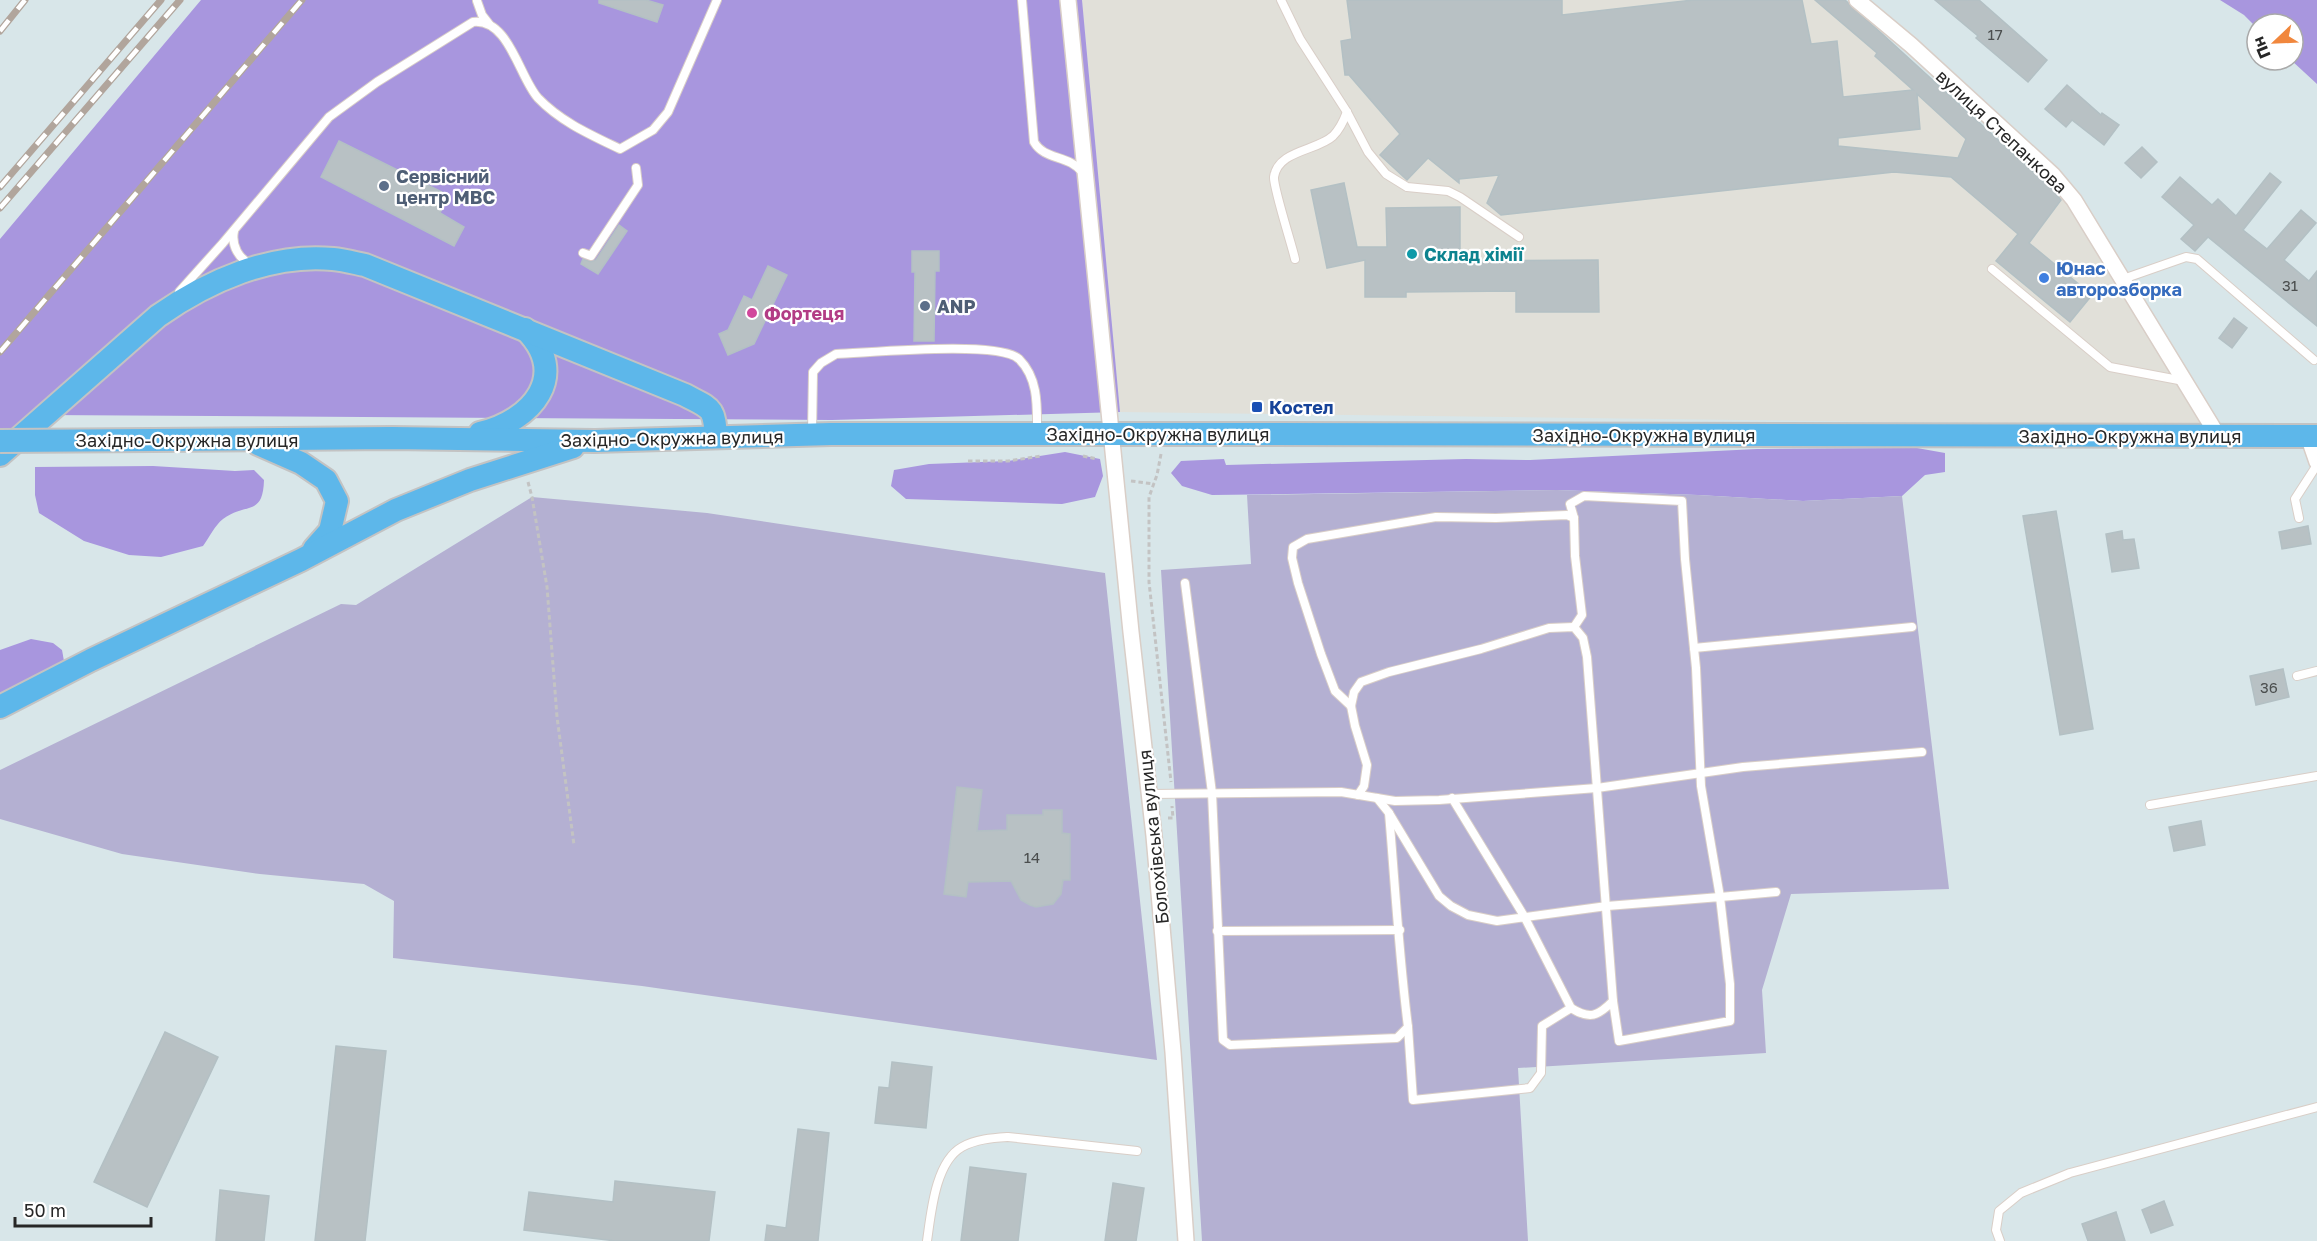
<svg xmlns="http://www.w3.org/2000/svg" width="2317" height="1241" viewBox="0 0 2317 1241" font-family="'Golos Text',sans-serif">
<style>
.industrial{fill:#e1e0d9}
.green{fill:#a896de}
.cemetery{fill:#b4b0d2}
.building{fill:#b8c1c4;stroke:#b3c0c4;stroke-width:1.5;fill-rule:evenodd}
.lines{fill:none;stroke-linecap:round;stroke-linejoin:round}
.lane-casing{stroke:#d9cec7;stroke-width:10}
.street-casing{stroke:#d9cec7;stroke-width:18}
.primary-casing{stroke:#c3c3c3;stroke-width:26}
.path{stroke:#c3c3c3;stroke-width:3;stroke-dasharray:4.5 3;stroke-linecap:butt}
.lane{stroke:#fff;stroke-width:8}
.street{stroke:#fff;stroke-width:15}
.primary{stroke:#5db7ea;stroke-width:22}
.rail-casing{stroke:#b1a59c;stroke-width:7}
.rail{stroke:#fff;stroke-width:4.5;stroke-dasharray:14;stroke-linecap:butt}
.primary-bridge-casing{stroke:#c3c3c3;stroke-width:26;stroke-linecap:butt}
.primary-bridge{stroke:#5db7ea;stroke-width:22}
.service-dot{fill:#5c6f8a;stroke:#fff;stroke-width:2}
.culture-dot{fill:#0f9aa8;stroke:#fff;stroke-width:2}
.shop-dot{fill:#3f7fe0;stroke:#fff;stroke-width:2}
.hotel-dot{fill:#d1479c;stroke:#fff;stroke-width:2}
.transit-dot{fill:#1a4fb4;stroke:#fff;stroke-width:2}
.labels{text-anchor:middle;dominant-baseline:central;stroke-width:4.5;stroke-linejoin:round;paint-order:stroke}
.number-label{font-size:15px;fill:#4b4e4e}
.street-label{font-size:18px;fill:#272727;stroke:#fff}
.service-label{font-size:18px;font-weight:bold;fill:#4e5e75;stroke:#fff;text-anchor:start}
.culture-label{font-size:18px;font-weight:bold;fill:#0d838f;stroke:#fff;text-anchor:start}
.shop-label{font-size:18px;font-weight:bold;fill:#366cbe;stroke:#fff;text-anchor:start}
.hotel-label{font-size:18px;font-weight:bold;fill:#b23c85;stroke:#fff;text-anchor:start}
.transit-label{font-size:18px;font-weight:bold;fill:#164399;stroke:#fff;text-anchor:start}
</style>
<rect width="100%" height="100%" fill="#d8e6e9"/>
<path class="industrial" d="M 1082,0 L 1845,0 L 2065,201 L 2202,426 L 1120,412 Z"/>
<g class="green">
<path d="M 201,0 L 1082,0 L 1120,412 L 832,420 L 44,415 L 0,455 L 0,239 Z"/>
<path d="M 2220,0 L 2317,0 L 2317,84 L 2291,60 L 2293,24 L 2257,24 L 2257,28 L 2244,15 Z"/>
<path d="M 1917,448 L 1945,453 L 1945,472 L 1925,475 L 1902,496 L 1803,501 L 1698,495 L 1557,490 L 1212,495 L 1182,486 L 1171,473 L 1181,461 L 1224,459 L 1226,465 L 1466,459 L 1530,460 L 1757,449 Z"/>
<path d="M 1065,452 L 1100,459 L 1103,476 L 1095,497 L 1062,504 L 906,499 L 891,486 L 894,470 L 929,464 L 1008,461 Z"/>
<path d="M 153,466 L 235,471 L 254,470 L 264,480 C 263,517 246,502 223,519 C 215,525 209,538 203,546 L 161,557 L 129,555 L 84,541 L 39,513 L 35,495 L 35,467 Z"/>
<path d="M 31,639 L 53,643 L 62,650 L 64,661 L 60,670 L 0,700 L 0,650 Z"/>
</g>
<g class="cemetery">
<path d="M 1557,490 L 1698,495 L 1803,501 L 1902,496 L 1949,889 L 1791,894 L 1762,990 L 1766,1053 L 1518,1068 L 1528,1241 L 1202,1241 L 1161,570 L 1251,564 L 1247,495 Z"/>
<path d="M 532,497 L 707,513 L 1105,573 L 1157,1060 L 642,986 L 393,958 L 394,901 L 364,884 L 260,874 L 122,854 L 0,819 L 0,770 L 341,604 L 356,605 Z"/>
</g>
<g class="building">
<path d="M 599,0 L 646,0 L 663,5 L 657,22 L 599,3 Z"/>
<path d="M 1347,0 L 1562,0 L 1562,15 L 1693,0 L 1802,0 L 1811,44 L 1837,41 L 1843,97 L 1913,90 L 1875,56 L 1877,53 L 1815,0 L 1845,0 L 2053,190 L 2061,200 L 2029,243 L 2092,295 L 2070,322 L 1996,261 L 2018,234 L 1951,177 L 1894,172 L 1501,215 L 1487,203 L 1499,175 L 1459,179 L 1459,183 L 1428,158 L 1407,180 L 1380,155 L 1400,134 L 1349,75 L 1345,75 L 1341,41 L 1352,39 ZM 1917,94 L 1966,139 L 1958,158 L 1838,146 L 1838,138 L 1920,129 Z"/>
<path d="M 1935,0 L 1979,0 L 2047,60 L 2028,82 L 1976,38 L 1978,36 Z"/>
<path d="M 2067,85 L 2101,115 L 2102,113 L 2119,125 L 2104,145 L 2072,120 L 2066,127 L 2045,109 Z"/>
<path d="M 339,141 L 448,195 L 440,213 L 464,227 L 454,246 L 321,177 Z"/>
<path d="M 2142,147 L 2157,162 L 2141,178 L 2125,163 Z"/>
<path d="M 2270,173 L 2281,182 L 2243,230 L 2267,249 L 2301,210 L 2316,223 L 2284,260 L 2309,281 L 2317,271 L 2317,326 L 2208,237 L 2195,251 L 2181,239 L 2194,225 L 2162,197 L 2180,177 L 2212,205 L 2218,199 L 2236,216 Z"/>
<path d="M 1344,183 L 1357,247 L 1387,247 L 1386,208 L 1460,207 L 1460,263 L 1461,261 L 1598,260 L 1599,312 L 1516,312 L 1516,291 L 1406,292 L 1406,297 L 1365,297 L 1365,260 L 1327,268 L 1311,190 Z"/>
<path d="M 619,225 L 627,231 L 598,274 L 581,264 L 583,259 L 591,262 L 596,260 Z"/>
<path d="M 912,251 L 939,251 L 939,271 L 935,271 L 934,341 L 914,341 L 915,272 L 912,272 Z"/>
<path d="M 768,266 L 787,275 L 754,344 L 728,355 L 719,334 L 728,330 L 744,296 L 752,300 Z"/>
<path d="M 2234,318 L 2247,328 L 2232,348 L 2219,338 Z"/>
<path d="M 2056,511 L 2093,729 L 2060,735 L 2023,516 Z"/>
<path d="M 2308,526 L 2311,544 L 2282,549 L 2279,532 Z"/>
<path d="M 2122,531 L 2123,540 L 2134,539 L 2139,568 L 2112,572 L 2106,534 Z"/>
<path d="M 2283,669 L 2289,697 L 2256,705 L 2250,676 Z"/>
<path d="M 957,787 L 982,790 L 977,831 L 1007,830 L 1007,815 L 1043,815 L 1043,810 L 1062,810 L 1062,833 L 1070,834 L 1070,880 L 1063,880 L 1061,894 L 1053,904 L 1036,907 L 1030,905 L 1021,900 L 1011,881 L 968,882 L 966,897 L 944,894 Z"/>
<path d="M 2201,821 L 2205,845 L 2174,851 L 2169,827 Z"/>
<path d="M 165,1032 L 218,1057 L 147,1207 L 94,1182 Z"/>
<path d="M 336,1046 L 386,1051 L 365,1241 L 315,1241 Z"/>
<path d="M 892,1062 L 932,1067 L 926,1128 L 875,1123 L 879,1087 L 889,1088 Z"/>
<path d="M 798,1129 L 829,1133 L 818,1241 L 765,1241 L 767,1225 L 786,1228 Z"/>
<path d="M 970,1167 L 1026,1174 L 1018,1241 L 961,1241 Z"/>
<path d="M 615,1181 L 715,1192 L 709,1241 L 616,1241 L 524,1230 L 529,1192 L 613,1202 Z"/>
<path d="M 1113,1183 L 1144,1188 L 1136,1241 L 1105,1241 Z"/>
<path d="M 220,1190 L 269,1196 L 264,1241 L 216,1241 Z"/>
<path d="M 2164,1201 L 2173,1225 L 2151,1233 L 2142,1210 Z"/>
<path d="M 2116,1212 L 2125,1241 L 2088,1241 L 2082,1224 Z"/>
</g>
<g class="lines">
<defs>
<g id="lane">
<path d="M 1022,0 L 1034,142 C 1045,161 1069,154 1083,173"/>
<path d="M 1281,0 L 1300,39 L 1347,112 L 1368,152 L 1386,174 L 1407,187 L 1448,191 L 1460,197 L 1519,237"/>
<path d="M 477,1 L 482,15 L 489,24"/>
<path d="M 234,231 C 231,246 239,259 252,265"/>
<path d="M 583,253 L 591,256 L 638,185 L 636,168"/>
<path d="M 1295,259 C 1292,245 1273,187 1274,177 C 1278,150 1317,151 1333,136 C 1340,129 1344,120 1347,112"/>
<path d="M 1992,269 L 2110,367 L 2184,381"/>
<path d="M 2123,279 L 2186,257 L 2197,259 L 2314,360"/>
<path d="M 179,292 L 223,243 L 329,117 L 377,82 L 473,22 C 509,18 519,77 538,98 C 561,122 591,135 620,149 L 653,130 L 668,112 L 717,0"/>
<path d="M 812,433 L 813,372 L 821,363 L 836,354 C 868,353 999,340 1019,359 C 1039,379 1037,407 1037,433"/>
<path d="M 2299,518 L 2295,499 L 2317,465"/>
<path d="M 1185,583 L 1212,793 L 1223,1040 L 1230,1045 L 1397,1038 L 1408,1027 C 1399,956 1395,884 1389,813 L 1377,798"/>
<path d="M 1574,627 L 1582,615 L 1575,556 L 1574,518 L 1570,504 L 1584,496 L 1682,501 L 1685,559 L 1696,668 L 1701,786 L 1720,897 L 1776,892"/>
<path d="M 1694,648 L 1912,627"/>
<path d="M 2297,676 L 2317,671"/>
<path d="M 1351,706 L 1335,691 L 1321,654 L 1298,583 L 1292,558 L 1293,547 L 1307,539 L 1436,517 L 1496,518 L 1567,515 L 1574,518"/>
<path d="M 1150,794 L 1341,792 L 1395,801 L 1439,800 L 1597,788 L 1743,767 L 1922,752"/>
<path d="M 1358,795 L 1364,786 L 1367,765 L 1355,726 L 1351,706 L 1354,692 L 1361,682 L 1389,672 L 1481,649 L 1549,628 L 1574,627 L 1583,638 L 1587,657 L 1613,1001"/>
<path d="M 2150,805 L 2317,776"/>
<path d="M 1389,813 L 1439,896 L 1451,906 L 1468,915 L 1497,921 L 1607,906 L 1720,897 L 1730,984 L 1730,1021 L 1619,1041 L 1613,1001 C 1598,1016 1590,1020 1571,1008 L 1524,916 L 1452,798"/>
<path d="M 1217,931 L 1400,930"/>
<path d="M 1408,1027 L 1413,1100 L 1530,1088 L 1541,1073 L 1542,1026 L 1571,1008"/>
<path d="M 927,1241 C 931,1214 935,1162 962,1147 C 976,1139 993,1138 1008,1137 L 1137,1151"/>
<path d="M 2000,1241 L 1996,1230 L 1999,1211 L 2021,1193 L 2070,1173 L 2317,1107"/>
</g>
<g id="street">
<path d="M 1068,0 L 1131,632 L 1154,836 L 1173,1052 L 1186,1241"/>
<path d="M 1857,0 L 1911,45 L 2053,175 L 2074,200 L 2218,436"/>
<path d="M 2308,436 L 2317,462"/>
</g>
<g id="primary">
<path d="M 480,433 C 532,421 571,375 525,329"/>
<path d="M 153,440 L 392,438 L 595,441 L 831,434 L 1216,434 L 2317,436"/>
<path d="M 258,444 L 301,463 L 326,480 L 337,501 L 330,531 L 314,549"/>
<path d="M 0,455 L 158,316 C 208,281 271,253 333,259 C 344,260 355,263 365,265 L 685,395 C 711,409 714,406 716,437"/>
<path d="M 0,707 L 91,660 L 301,560 L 396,510 L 470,480 L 573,447"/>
</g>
</defs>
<use href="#lane" class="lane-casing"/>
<use href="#street" class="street-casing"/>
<use href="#primary" class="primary-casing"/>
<g class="path">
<path d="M 1161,454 L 1157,475 L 1149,497 L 1149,582 L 1171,782"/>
<path d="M 1083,456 L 1097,459"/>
<path d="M 968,461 L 1008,461 L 1041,456"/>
<path d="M 1131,481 L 1154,484"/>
<path d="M 528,482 L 532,497 L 547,587 L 557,717 L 574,845"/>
<path d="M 1168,818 L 1173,818 L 1172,806"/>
</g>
<use href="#lane" class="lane"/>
<use href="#street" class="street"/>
<use href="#primary" class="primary"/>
<defs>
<g id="rail">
<path d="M 0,31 L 25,0"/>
<path d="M 0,187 L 161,0"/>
<path d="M 0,208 L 180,0"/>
<path d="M 0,352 L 302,0"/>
</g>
</defs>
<use href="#rail" class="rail-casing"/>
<use href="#rail" class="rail"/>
<defs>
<path id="primary-bridge" d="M 0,441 L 153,440"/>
</defs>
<use href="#primary-bridge" class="primary-bridge-casing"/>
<use href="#primary-bridge" class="primary-bridge"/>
</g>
<g class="service-dot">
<circle cx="384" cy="186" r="6"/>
<circle cx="925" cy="306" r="6"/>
</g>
<circle class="culture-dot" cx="1412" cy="254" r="6"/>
<circle class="shop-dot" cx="2044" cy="278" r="6"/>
<circle class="hotel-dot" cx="752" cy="313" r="6"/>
<rect class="transit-dot" x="1251" y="401" width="12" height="12" rx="3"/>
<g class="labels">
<g class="number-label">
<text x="1995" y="34">17</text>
<text x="2290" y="285">31</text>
<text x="2269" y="687">36</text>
<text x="1032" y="857">14</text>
</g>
<g class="street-label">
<text transform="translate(2002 131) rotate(43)">вулиця Степанкова</text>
<text x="1158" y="434">Західно-Окружна вулиця</text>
<text x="1644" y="435">Західно-Окружна вулиця</text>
<text x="2130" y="436">Західно-Окружна вулиця</text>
<text transform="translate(672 438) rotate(-1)">Західно-Окружна вулиця</text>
<text x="187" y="440">Західно-Окружна вулиця</text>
<text transform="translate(1153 837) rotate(-96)">Болохівська вулиця</text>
</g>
<g class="service-label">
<text x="396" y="176">Сервісний<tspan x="396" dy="21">центр МВС</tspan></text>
<text x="937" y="306">ANP</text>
</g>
<g class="culture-label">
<text x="1424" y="254">Склад хімії</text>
</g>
<g class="shop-label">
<text x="2056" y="268">Юнас<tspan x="2056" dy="21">авторозборка</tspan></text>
</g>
<g class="hotel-label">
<text x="764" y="313">Фортеця</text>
</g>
<g class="transit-label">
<text x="1269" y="407">Костел</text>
</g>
</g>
<g transform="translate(2275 42) rotate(247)"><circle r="28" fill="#ffffff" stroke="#a9a9a9" stroke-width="1.5"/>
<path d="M0-4.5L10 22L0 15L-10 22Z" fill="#f1873d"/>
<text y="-9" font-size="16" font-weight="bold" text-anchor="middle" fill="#272727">Пн</text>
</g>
<path d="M15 1217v9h136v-9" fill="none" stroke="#272727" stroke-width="3"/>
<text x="24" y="1217" font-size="18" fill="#272727" stroke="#ffffff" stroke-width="4.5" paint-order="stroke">50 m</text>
</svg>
